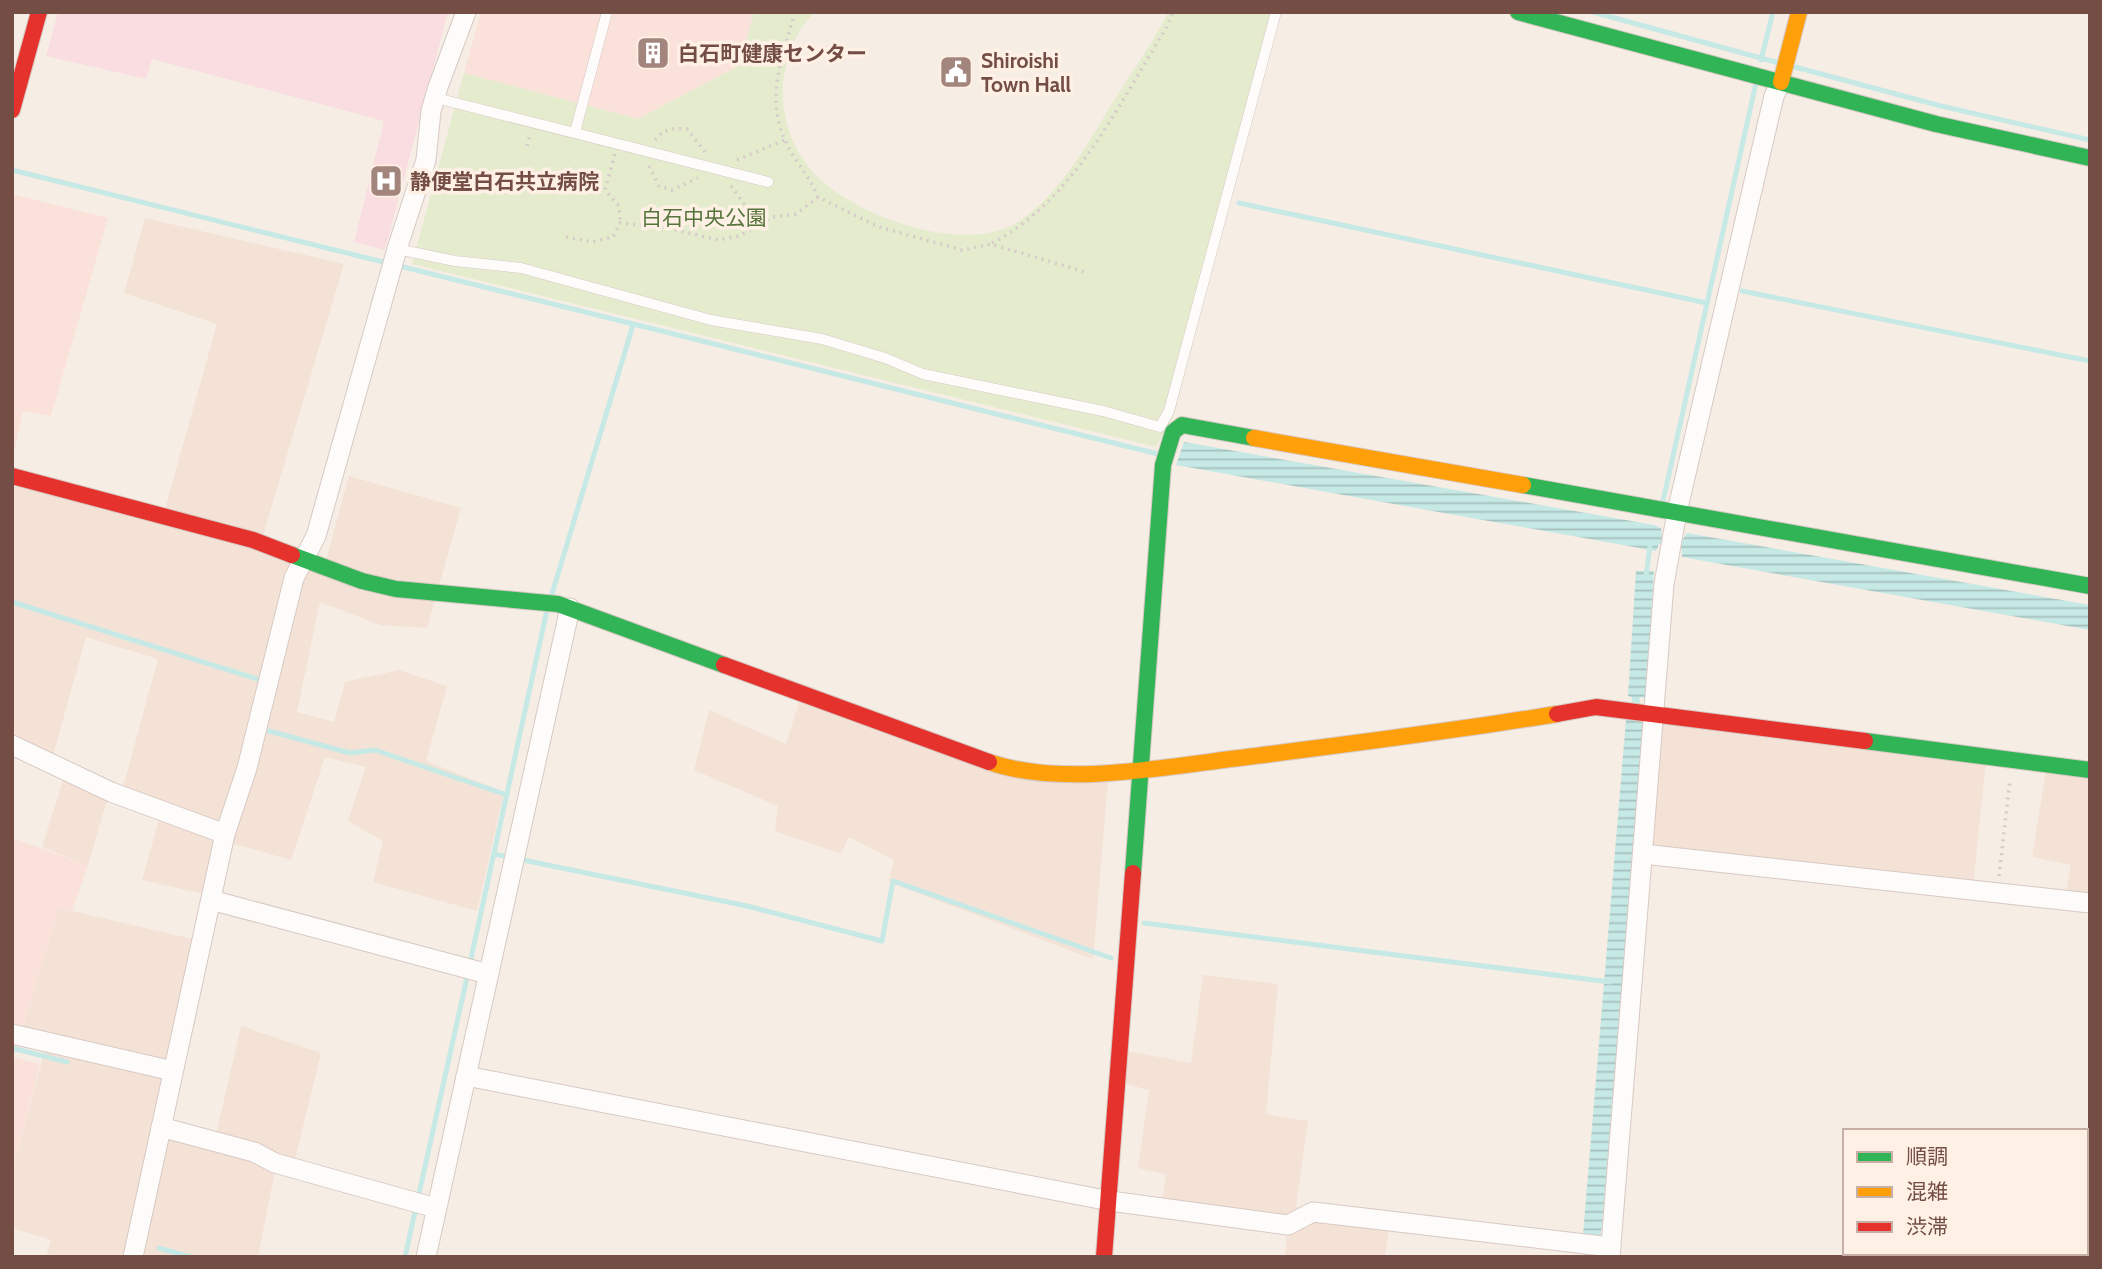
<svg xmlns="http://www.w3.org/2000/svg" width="2102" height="1269" viewBox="0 0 2102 1269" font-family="Cabin,'Noto Sans JP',sans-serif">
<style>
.residential{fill:#f4e2d6}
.commercial{fill:#fae1da}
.medical{fill:#f9dde1}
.green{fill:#e5ecce}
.water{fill:url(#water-rules)}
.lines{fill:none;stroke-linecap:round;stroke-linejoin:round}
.stream{stroke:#c6e9e6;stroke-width:5}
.lane-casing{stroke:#d7c9c3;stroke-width:11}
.street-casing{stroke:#d7c9c3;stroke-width:21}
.fast-casing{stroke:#d6c8c2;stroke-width:18}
.slow-casing{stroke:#d6c8c2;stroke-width:18}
.jam-casing{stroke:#d6c8c2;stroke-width:18}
.path{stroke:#d7cbc8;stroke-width:3.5;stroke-dasharray:2 5;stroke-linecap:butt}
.lane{stroke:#fefcfb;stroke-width:10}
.street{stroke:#fefcfb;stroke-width:19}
.fast{stroke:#30b455;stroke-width:16}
.slow{stroke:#ff9f0a;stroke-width:16}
.jam{stroke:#e5322d;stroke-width:16}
.labels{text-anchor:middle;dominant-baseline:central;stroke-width:7;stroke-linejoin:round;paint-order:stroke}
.poi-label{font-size:21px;font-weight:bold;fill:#744e45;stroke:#fff0e5;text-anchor:start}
.park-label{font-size:21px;fill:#55743b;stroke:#fff0e5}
</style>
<defs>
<pattern id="water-rules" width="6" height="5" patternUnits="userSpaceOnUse" patternTransform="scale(1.75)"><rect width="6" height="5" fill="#c6e9e6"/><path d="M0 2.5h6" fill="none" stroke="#a5bfbc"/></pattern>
</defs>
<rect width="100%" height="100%" fill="#f6ede5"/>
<g class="residential">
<path d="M 145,218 L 344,264 L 263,535 L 325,564 L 349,476 L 461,508 L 427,628 L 380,625 L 320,602 L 297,712 L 334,722 L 345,682 L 399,670 L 447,686 L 426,761 L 504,792 L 477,911 L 373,882 L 383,841 L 348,821 L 366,767 L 325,757 L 291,860 L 231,843 L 218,897 L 142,880 L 159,820 L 107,800 L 88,865 L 42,847 L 67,768 L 122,791 L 158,659 L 86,637 L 49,770 L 12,753 L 12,469 L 165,509 L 217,324 L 124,293 Z"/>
<path d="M 800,699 L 1005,775 L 1108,780 L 1093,959 L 888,882 L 894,860 L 849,837 L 841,854 L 775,831 L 778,806 L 694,770 L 709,710 L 786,744 Z"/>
<path d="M 1662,718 L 1986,761 L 1972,896 L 1650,863 Z"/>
<path d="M 2046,771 L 2090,777 L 2090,910 L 2063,907 L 2071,865 L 2032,857 Z"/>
<path d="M 59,908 L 210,943 L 169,1123 L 215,1139 L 241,1026 L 321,1053 L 291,1176 L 275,1171 L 258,1257 L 46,1257 L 51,1240 L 12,1228 L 12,1172 L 45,1050 L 19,1041 Z"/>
<path d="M 1203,975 L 1278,984 L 1266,1114 L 1308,1121 L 1296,1207 L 1391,1218 L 1385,1257 L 1285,1257 L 1287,1234 L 1161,1213 L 1166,1174 L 1138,1168 L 1149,1090 L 1125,1084 L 1127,1051 L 1191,1063 Z"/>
</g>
<g class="commercial">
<path d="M 481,12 L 754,12 L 740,65 L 638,119 L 464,73 Z"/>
<path d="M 12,194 L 108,218 L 51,416 L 23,411 L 12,462 Z"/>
<path d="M 12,838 L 88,865 L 72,911 L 59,908 L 22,1030 L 12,1027 Z"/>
<path d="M 12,1057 L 40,1064 L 12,1172 Z"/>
</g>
<path class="medical" d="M 58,12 L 448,12 L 385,250 L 354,242 L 384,121 L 152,59 L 146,79 L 46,56 Z"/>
<path class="green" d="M 754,12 L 816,12 C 799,26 791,46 786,67 C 775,108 792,155 823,182 C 867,220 970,256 1021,220 C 1064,190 1091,137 1118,94 C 1135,67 1154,41 1168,12 L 1279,12 L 1174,416 L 1156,447 L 412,264 L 464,73 L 638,119 L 740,65 Z"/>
<g class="water">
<path d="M 1184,442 L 1654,525 L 1661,528 L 1662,535 L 1683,539 L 1687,533 L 2090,605 L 2090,630 L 1682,557 L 1682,549 L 1659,544 L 1656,551 L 1176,465 Z"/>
<path d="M 1636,571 L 1654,571 L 1646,698 L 1640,697 L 1638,720 L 1644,722 L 1601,1236 L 1596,1236 L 1594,1255 L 1599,1257 L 1581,1257 L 1585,1255 L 1587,1235 L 1583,1235 L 1626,720 L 1630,720 L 1632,697 L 1628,696 Z"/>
</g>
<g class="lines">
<g class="stream">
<path d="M 1593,12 L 1779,63"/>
<path d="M 1761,60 L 1773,12"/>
<path d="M 1795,67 L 1941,106 L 2090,140"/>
<path d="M 12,170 L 1158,454"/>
<path d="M 1239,203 L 1707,303"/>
<path d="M 1742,291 L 2090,361"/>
<path d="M 1663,501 L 1756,83"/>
<path d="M 1646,577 L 1650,545"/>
<path d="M 552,594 L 633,325"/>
<path d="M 12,602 L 257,679"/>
<path d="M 269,731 L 350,753 L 375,750 L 507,795"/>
<path d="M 494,854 L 747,906 L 882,941 L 893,881 L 1111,958"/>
<path d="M 1144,923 L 1610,982"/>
<path d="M 470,963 L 547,610"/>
<path d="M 12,1048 L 67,1062"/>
<path d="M 159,1248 L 191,1257"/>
<path d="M 405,1257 L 468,973"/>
</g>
<defs>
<g id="lane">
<path d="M 436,98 L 768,182"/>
<path d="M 575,132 L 607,12"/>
<path d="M 397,249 L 455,261 L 521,268 L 711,320 L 822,339 L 885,358 L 923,374 L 1103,411 L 1160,427 L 1169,411 L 1276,12"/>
</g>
<g id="street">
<path d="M 12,745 L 111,792 L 225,834"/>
<path d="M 1643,854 L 2090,903"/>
<path d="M 211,900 L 488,974"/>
<path d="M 12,1034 L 173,1071"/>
<path d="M 466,1076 L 1110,1201 L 1288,1225 L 1313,1212 L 1611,1247"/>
<path d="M 161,1127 L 254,1152 L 275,1163 L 436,1208"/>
<path d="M 133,1257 L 225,834 L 247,768 L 294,578 L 316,536 L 397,249 L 426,160 L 431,111 L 438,87 L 466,12"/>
<path d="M 426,1257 L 570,608"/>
<path d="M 1610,1257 L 1664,584 L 1677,512 L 1774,96 L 1781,82"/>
</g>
<g id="fast">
<path d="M 1518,12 L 1936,124 L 2090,158"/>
<path d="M 1523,485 L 2090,586"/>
<path d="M 292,555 L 362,581 L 396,589 L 558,604 L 724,665"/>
<path d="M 1865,741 L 2090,770"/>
<path d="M 1133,873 L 1163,465 L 1173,432 L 1182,425 L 1254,438"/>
</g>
<g id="slow">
<path d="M 1781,82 L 1799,12"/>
<path d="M 1254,438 L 1523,485"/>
<path d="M 989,762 C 1062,788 1170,766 1247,757 C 1350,744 1454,731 1557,714"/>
</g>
<g id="jam">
<path d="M 12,110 L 39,12"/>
<path d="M 12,476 L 253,540 L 292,555"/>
<path d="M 724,665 L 989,762"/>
<path d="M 1557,714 L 1596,707 L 1865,741"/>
<path d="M 1104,1257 L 1133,873"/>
</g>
</defs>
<use href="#lane" class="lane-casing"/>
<use href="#street" class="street-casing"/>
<use href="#fast" class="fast-casing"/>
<use href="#slow" class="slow-casing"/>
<use href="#jam" class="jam-casing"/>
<g class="path">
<path d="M 795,12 C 783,56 765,96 785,140 C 794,161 810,176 818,197 L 879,227 L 962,250 L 991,244 L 1085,272"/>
<path d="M 655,140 C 664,128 674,128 687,129 L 705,152"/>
<path d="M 527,146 L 530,134"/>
<path d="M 615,154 L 605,190 L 619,206 L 620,223"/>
<path d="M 737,160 L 784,140"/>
<path d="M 649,166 L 659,186 L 672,190 L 698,178"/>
<path d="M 731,186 L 759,224"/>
<path d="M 566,237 L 592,242 L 613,237 L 620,223 L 668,228 L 718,240 L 739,236 L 773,217 L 796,214 L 818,197"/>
<path d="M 992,243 C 1074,201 1118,105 1165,30 L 1173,12"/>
<path d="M 1999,876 L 2010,780"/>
</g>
<use href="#lane" class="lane"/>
<use href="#street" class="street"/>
<use href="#fast" class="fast"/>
<use href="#slow" class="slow"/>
<use href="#jam" class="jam"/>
</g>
<defs>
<symbol id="building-square" viewBox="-11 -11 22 22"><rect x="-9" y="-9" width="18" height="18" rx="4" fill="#a2867d" stroke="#fff0e5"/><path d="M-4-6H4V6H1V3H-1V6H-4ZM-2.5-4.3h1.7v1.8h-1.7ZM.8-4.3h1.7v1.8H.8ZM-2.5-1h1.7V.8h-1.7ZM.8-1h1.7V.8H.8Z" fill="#fff"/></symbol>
<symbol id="civic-square" viewBox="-11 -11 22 22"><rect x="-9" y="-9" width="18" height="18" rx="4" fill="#a2867d" stroke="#fff0e5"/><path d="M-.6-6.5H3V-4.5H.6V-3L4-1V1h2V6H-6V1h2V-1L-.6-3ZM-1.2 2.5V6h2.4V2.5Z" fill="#fff"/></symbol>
<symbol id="hospital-square" viewBox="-11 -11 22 22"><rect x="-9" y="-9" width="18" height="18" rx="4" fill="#a2867d" stroke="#fff0e5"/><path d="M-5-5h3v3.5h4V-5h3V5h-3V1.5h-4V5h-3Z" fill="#fff"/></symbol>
</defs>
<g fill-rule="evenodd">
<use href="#building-square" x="634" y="34" width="38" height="38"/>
<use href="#civic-square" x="937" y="53" width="38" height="38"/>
<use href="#hospital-square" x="367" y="162" width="38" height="38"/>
</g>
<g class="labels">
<g class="poi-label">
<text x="678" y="53">白石町健康センター</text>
<text x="981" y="60">Shiroishi<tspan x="981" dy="24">Town Hall</tspan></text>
<text x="410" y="181">静便堂白石共立病院</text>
</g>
<g class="park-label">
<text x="704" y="217">白石中央公園</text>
</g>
</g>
<rect width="2102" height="1269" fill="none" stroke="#744e45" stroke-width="28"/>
<rect x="1843" y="1129" width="245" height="126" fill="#fff0e5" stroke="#c7afa5" stroke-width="2"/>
<rect x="1857" y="1152" width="35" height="10" fill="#30b455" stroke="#c7afa5" stroke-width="2"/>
<text x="1906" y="1164" font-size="21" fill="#744e45">順調</text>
<rect x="1857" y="1187" width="35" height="10" fill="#ff9f0a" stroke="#c7afa5" stroke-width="2"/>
<text x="1906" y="1199" font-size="21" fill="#744e45">混雑</text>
<rect x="1857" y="1222" width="35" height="10" fill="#e5322d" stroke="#c7afa5" stroke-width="2"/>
<text x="1906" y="1234" font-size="21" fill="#744e45">渋滞</text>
</svg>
